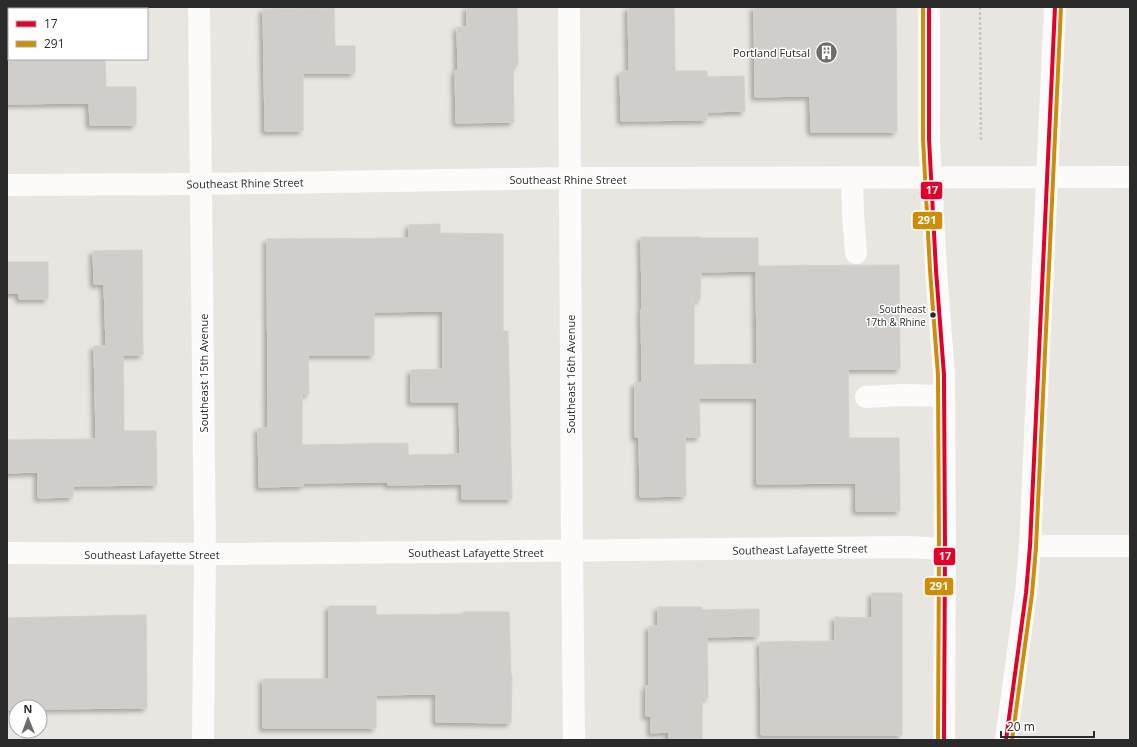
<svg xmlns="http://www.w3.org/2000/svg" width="1137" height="747" viewBox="0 0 1137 747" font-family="'Open Sans',sans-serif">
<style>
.building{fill:#d0cdca;stroke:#d4d1cc;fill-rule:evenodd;filter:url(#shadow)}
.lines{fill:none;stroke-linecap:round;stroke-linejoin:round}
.path{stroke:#c8c7c7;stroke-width:2.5;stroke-dasharray:3 2;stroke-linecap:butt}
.minor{stroke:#fcfbfa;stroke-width:22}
.bus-1-casing{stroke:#fff;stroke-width:7}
.bus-2-casing{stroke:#fff;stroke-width:7}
.bus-1{stroke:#e4002b;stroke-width:4}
.bus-2{stroke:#ce8d09;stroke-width:4}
.bus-dot{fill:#2b2b2b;stroke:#fff;stroke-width:1.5}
.labels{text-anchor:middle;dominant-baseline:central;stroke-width:3;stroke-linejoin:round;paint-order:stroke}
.bus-label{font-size:10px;fill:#2b2b2b;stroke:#fff;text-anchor:end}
.poi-label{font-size:11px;fill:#2b2b2b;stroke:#fff;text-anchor:end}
.street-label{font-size:11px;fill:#2b2b2b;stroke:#fff}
.line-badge{stroke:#fff;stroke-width:1.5}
.badge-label{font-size:11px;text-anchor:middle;font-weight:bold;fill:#fff}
</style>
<defs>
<filter id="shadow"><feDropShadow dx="-3.5" dy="3.5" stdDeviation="2" flood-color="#0004"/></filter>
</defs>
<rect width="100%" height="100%" fill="#e9e5e0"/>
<g class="building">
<path d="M 467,7 L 517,7 L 518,65 L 513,65 L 514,122 L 456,123 L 455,71 L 458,71 L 457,27 L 467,27 Z"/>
<path d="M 628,7 L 674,7 L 675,71 L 707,71 L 707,77 L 744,76 L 745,111 L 707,112 L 707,120 L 621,121 L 620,72 L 629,71 Z"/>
<path d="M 754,7 L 896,7 L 897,132 L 811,132 L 810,96 L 755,97 Z"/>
<path d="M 334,8 L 335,46 L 355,46 L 355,73 L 303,73 L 303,131 L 265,131 L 263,9 Z"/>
<path d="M 7,59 L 105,59 L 106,87 L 136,87 L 136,125 L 90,125 L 89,103 L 7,104 Z"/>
<path d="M 440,224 L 440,233 L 503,234 L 503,331 L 508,331 L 512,499 L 462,499 L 462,484 L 388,485 L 388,482 L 303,483 L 303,486 L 259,487 L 258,428 L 268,428 L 267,239 L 409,238 L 409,225 ZM 443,311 L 443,369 L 411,370 L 411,402 L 459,402 L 460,454 L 408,455 L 408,443 L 302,445 L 302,394 L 309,394 L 308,355 L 374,355 L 374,312 Z"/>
<path d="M 641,237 L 700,237 L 700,238 L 758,238 L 758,266 L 899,265 L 900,369 L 848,369 L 849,438 L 899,438 L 900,511 L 856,511 L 856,483 L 757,484 L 757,398 L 699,398 L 700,437 L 685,437 L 686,496 L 640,497 L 639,437 L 635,437 L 635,383 L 642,383 L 641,309 L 642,309 ZM 756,271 L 757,364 L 694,365 L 694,300 L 700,300 L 701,272 Z"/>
<path d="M 142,250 L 143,355 L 123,355 L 124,431 L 156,431 L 157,485 L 73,486 L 73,497 L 38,498 L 38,472 L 7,473 L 7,440 L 96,439 L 94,346 L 106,346 L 104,284 L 94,284 L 93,251 Z"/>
<path d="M 7,262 L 48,262 L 48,299 L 19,299 L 19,293 L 7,293 Z"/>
<path d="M 872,593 L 902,593 L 902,735 L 761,735 L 760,642 L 835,641 L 835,617 L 872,618 Z"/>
<path d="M 329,606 L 376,606 L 376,615 L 463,614 L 463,612 L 509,612 L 511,675 L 512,675 L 511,723 L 436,722 L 436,694 L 376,695 L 376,728 L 263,728 L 263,679 L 329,679 Z"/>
<path d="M 658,607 L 702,607 L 702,610 L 759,609 L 759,636 L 707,637 L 708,698 L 702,698 L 702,740 L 669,740 L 669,732 L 651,733 L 651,716 L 646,716 L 646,686 L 649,686 L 649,626 L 658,626 Z"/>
<path d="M 146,615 L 147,708 L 40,709 L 40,707 L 16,707 L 16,709 L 7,710 L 7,618 Z"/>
</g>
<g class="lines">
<path class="path" d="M 980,7 L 981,140"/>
<g class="minor">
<path d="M 199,7 L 205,554 L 203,740"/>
<path d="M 569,7 L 572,551 L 574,740"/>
<path d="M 929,7 L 929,139 L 936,270 L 944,375 L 945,549 L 944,740"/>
<path d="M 852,178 L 853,214 L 856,253"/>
<path d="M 7,185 L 201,184 L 569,178 L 1130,177"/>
<path d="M 866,397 L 902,395 L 944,396"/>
<path d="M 1030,546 L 1130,546"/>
<path d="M 7,553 L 240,554 L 907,547 L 945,549"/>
<path d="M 1006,740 L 1026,593 L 1030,546 L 1055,7"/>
</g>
<defs>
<g id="bus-1">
<path d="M 929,7 L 929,139 L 936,270 L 944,375 L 945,549 L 944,740"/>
<path d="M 1006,740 L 1026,593 L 1030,546 L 1055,7"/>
</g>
<g id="bus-2">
<path d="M 923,7 L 923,139 L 930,270 L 938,375 L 939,549 L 938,740"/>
<path d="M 1012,740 L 1032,594 L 1036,547 L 1061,7"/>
</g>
</defs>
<use href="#bus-1" class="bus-1-casing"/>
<use href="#bus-2" class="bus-2-casing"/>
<use href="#bus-1" class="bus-1"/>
<use href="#bus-2" class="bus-2"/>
</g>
<defs>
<symbol id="building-disc" viewBox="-11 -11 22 22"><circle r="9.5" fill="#6e6c6a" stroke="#fff"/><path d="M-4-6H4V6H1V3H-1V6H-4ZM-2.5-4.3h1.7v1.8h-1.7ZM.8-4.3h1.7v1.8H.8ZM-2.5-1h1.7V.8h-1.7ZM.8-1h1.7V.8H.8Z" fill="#fff"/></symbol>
</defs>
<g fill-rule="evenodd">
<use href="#building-disc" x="814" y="40" width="25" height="25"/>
</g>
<circle class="bus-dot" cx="933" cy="315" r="3.5"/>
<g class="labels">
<g class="bus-label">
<text x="926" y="309">Southeast<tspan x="926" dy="13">17th &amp; Rhine</tspan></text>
</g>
<g class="poi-label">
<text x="810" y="52">Portland Futsal</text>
</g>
<g class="street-label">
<text x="568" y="179">Southeast Rhine Street</text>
<text transform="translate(245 183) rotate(-1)">Southeast Rhine Street</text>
<text transform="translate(203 373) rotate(-90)">Southeast 15th Avenue</text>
<text transform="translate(570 374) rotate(-90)">Southeast 16th Avenue</text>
<text transform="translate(800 549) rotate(-1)">Southeast Lafayette Street</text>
<text x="476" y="552">Southeast Lafayette Street</text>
<text x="152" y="554">Southeast Lafayette Street</text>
</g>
</g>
<g class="line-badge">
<rect x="920" y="181" width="23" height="19" rx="4" fill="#e4002b"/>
<rect x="912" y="211" width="31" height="19" rx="4" fill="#ce8d09"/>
<rect x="933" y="547" width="23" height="19" rx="4" fill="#e4002b"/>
<rect x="924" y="577" width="30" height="19" rx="4" fill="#ce8d09"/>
</g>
<g class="badge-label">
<text x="932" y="194">17</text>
<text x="927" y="224">291</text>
<text x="945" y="560">17</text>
<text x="939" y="590">291</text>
</g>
<rect width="1137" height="747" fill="none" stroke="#2b2b2b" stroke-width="16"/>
<rect x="8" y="8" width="140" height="52" fill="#ffffff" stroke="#aaaaaa"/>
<rect x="16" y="21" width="20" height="6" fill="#e4002b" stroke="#aaaaaa"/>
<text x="44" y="28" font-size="12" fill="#2b2b2b">17</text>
<rect x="16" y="41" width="20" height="6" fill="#ce8d09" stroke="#aaaaaa"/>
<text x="44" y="48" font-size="12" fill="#2b2b2b">291</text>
<g transform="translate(28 719) rotate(359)"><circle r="19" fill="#ffffff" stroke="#aaaaaa"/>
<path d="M0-3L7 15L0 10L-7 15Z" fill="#6e6c6a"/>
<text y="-6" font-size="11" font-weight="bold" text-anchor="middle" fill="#2b2b2b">N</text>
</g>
<path d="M1001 731v6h93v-6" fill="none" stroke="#2b2b2b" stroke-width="2"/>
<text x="1007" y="731" font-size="12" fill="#2b2b2b" stroke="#ffffff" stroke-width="3" paint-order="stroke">20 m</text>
</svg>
